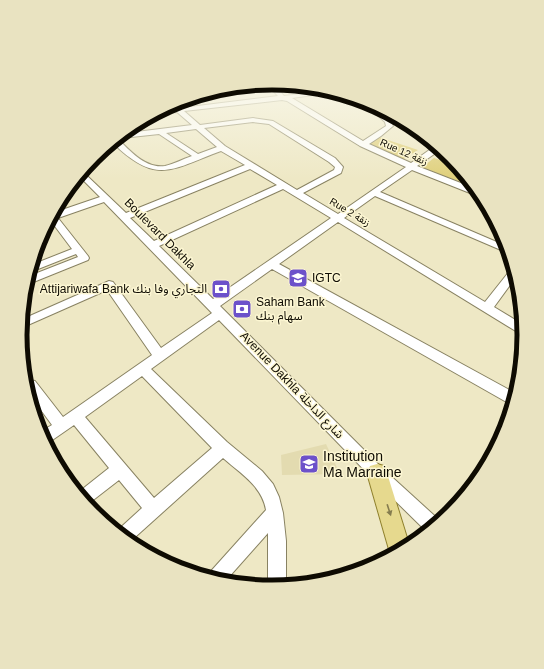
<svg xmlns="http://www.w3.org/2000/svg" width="544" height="669" viewBox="0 0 544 669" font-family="Helvetica,'Noto Sans Arabic',sans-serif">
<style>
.built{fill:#e3dbb0}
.green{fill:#dfcf7a}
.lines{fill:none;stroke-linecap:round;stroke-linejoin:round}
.minor-casing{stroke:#888262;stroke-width:2}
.major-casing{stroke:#8f802c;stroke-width:2}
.minor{fill:#fff;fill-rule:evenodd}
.major{fill:#e6d98e;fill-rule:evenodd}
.oneway{fill:#857c4f}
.labels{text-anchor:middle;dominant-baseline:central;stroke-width:3;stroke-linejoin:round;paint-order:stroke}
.far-street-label{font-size:10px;fill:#0e0b02;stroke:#fcf6d2}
.street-label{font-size:12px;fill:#0e0b02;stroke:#fcf6d2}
.poi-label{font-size:12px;fill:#0e0b02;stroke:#fcf6d2;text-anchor:start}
.near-poi-label{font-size:14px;fill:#0e0b02;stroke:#fcf6d2;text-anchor:start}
.rim{fill:none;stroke:#0e0b02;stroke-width:5}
</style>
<rect width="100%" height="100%" fill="#eee8c5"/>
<path class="built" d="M 326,444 L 340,474 L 282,475 L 281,455 Z"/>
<g class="green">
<path d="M 379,137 L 418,150 L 402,160 L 368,143 Z"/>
<path d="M 434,158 L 456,165 L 470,185 L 421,168 Z"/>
</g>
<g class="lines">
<defs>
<g id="minor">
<path d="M 268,85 L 274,85 L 284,96 L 319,92 L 327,93 L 292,98 L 363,141 L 386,126 L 385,122 L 362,101 C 373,101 389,116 393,126 L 381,136 L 369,144 L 411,163 L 435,146 L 440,150 L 417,166 L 471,187 L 475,193 L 470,193 L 412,170 L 380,192 L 506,246 L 508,253 L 375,196 L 344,218 L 485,302 L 508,273 L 512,272 L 513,281 L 494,307 L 522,324 L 524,334 L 519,333 L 338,222 L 279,264 L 513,392 L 510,404 L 272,269 L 220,306 L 382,468 L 438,519 L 439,521 L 425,530 L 372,478 L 219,320 L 151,369 L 227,442 L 262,471 L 273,484 L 279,497 L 283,513 L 286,541 L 286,584 L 272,586 L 268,585 L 268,533 L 228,578 L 210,574 L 212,570 L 266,510 C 262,486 240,473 223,458 L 133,539 L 119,529 L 142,508 L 119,480 L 88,504 L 80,491 L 109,468 L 74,425 L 48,443 L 40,432 L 52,425 L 33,399 L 29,380 L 35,381 L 63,417 L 152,355 L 107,290 L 21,328 L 23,319 L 109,281 L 113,282 L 161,348 L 212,313 L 104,202 L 58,218 L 88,256 L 89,258 L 88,260 L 31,283 L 32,275 L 78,257 L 76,254 L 33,271 L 34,264 L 72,249 L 51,221 L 56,212 L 100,197 L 80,177 L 83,172 L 126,213 L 245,165 L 221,151 C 172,169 157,186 113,143 L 119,140 C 130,151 146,169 165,166 C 174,164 183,159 192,156 L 159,134 L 122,138 L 128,133 L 192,125 L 177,112 L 158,113 L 164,110 L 175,108 L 173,104 L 178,101 L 181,108 L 278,96 ZM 282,100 L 287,101 L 360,146 L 406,167 L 338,214 L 303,193 L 341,173 L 343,167 L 335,158 L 273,121 L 253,118 L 200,125 L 184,111 ZM 253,122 L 269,124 L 329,162 L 335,167 L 334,170 L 297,190 L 225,146 L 204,128 ZM 196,129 L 217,147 L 198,154 L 166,133 ZM 250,169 L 277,185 L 154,241 L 130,218 ZM 283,189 L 331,218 L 213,299 L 159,246 ZM 142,376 L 212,448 L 154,498 L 85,417 Z"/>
<path d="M 290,86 L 297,87 L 283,92 L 280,90 Z"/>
</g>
<path id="major" d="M 377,464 L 384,466 L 387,473 L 408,541 L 390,553 L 367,473 L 370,466 Z"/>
</defs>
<use href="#minor" class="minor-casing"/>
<use href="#major" class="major-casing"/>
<use href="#minor" class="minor"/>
<use href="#major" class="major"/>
</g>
<defs><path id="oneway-solid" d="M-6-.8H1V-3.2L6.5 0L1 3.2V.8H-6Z"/></defs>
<use class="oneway" href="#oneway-solid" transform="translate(389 510) rotate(72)"/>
<linearGradient id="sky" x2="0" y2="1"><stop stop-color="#8faaa4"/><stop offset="0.47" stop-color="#f7f5e5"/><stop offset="1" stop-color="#f7f5e5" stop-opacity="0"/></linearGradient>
<rect width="544" height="179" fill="url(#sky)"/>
<defs>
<symbol id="school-square" viewBox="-11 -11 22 22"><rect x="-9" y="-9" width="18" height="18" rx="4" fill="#6c51ca" stroke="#fcf6d2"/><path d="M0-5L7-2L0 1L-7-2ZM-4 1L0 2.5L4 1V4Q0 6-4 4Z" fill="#fff"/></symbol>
<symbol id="bank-square" viewBox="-11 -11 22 22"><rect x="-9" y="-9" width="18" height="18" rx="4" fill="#6c51ca" stroke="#fcf6d2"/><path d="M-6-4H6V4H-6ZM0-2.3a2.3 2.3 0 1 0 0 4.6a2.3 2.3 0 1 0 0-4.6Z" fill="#fff"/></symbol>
</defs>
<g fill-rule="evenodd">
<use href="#school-square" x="287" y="267" width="22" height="22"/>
<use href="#bank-square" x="210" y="278" width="22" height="22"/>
<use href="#bank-square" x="231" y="298" width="22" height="22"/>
<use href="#school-square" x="298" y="453" width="22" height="22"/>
</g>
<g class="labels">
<g class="far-street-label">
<text transform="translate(404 152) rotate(24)">Rue 12 زنقة</text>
<text transform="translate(350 212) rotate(31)">Rue 2 زنقة</text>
</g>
<g class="street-label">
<text transform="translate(160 234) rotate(45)">Boulevard Dakhla</text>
<text transform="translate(292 385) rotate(46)">Avenue Dakhla شارع الداخلة</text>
</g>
<g class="poi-label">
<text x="312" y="278">IGTC</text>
<text x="207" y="289" text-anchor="end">Attijariwafa Bank التجاري وفا بنك</text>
<text x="256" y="302">Saham Bank<tspan x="256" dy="14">سهام بنك</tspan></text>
</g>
<g class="near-poi-label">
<text x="323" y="456">Institution<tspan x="323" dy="16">Ma Marraine</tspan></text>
</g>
</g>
<path d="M0 0H544V669H0ZM27 335a245 245 0 1 1 490 0a245 245 0 1 1-490 0Z" fill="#e9e3c1" fill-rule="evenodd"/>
<path class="rim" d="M27 335a245 245 0 1 1 490 0a245 245 0 1 1-490 0Z"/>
</svg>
